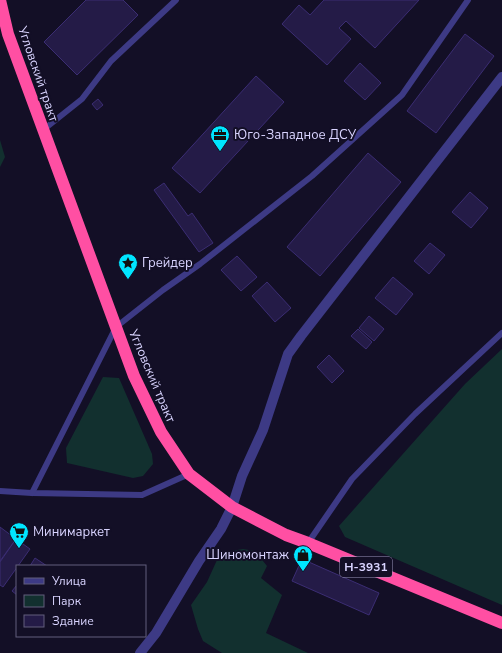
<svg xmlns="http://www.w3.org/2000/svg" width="502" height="653" viewBox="0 0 502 653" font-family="'Nunito Sans',sans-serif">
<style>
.green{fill:#12302f}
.building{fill:#241b47;stroke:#3b2d73}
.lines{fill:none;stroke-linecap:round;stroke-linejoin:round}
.lane{stroke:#3d3a85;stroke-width:6}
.street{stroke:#3d3a85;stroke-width:10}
.highway{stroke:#ff4fa3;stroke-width:12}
.labels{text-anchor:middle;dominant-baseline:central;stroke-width:4;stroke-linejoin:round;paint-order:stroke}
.shield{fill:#130f26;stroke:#9e99be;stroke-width:1}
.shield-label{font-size:12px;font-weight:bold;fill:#d9d4ff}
.street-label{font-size:13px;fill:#d9d4ff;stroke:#130f26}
.poi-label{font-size:13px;fill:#d9d4ff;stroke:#130f26;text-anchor:start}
</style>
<rect width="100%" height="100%" fill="#130f26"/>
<g class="green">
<path d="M 0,140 L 5,157 L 0,167 Z"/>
<path d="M 502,349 L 502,605 L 345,537 L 339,526 L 465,384 Z"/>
<path d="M 103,377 L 119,378 L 152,454 L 153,464 L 143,476 L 133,478 L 67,463 L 66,448 Z"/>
<path d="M 243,549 L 255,551 L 267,566 L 261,578 L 282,595 L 266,633 L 308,653 L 222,653 L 203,641 L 198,629 L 191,605 L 207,582 L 217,560 L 231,551 Z"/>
</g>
<g class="building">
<path d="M 86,0 L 123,0 L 138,15 L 77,75 L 44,42 Z"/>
<path d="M 324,0 L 419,0 L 375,48 L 346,21 L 339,28 L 351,39 L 327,65 L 282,24 L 299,5 L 310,15 Z"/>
<path d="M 465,34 L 494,56 L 436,133 L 407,111 Z"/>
<path d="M 360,63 L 381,83 L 365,100 L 344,81 Z"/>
<path d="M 256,76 L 284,102 L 200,193 L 172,168 Z"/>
<path d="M 98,99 L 103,105 L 97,110 L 92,104 Z"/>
<path d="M 368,153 L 401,182 L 320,276 L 287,247 Z"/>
<path d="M 164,183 L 188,216 L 192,213 L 213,243 L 199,252 L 154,190 Z"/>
<path d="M 470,192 L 488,208 L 471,228 L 452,212 Z"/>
<path d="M 430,243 L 445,255 L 429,274 L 414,261 Z"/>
<path d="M 237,256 L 257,277 L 241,291 L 221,270 Z"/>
<path d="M 393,277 L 413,294 L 396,315 L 375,298 Z"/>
<path d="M 267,282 L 291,308 L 275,322 L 252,296 Z"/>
<path d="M 369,316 L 384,329 L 374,341 L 359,328 Z"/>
<path d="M 358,329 L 372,342 L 366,349 L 351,336 Z"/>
<path d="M 329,355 L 344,371 L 332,383 L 317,367 Z"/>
<path d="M 0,527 L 16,539 L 0,561 Z"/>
<path d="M 16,539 L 30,549 L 3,587 L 0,585 L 0,562 Z"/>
<path d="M 35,558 L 47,566 L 30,566 Z"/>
<path d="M 302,559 L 379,593 L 369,615 L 292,581 Z"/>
<path d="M 17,585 L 17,595 L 12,591 Z"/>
</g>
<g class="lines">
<g class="lane">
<path d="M 43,130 L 82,99 L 111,61 L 176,0"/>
<path d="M 0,491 L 32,493 L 142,495 L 189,474"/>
<path d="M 32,493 L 116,327 L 163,290 L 200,264 L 312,176 L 402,95 L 468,0"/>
<path d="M 308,543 L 352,479 L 415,414 L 502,333"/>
</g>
<path class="street" d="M 140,653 L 156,633 L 199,561 L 221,529 L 232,507 L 242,476 L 263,430 L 288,354 L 301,336 L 502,77"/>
<path class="highway" d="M 0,0 L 8,34 L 134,376 L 161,432 L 189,474 L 232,507 L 286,535 L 308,543 L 502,623"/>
</g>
<defs>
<symbol id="office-pin" viewBox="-11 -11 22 30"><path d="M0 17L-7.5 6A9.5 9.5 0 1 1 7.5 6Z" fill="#00e5ff" stroke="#130f26"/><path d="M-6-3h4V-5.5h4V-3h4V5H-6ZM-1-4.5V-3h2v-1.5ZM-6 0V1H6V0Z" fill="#111"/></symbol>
<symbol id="sight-pin" viewBox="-11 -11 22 30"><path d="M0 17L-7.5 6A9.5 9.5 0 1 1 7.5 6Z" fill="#00e5ff" stroke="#130f26"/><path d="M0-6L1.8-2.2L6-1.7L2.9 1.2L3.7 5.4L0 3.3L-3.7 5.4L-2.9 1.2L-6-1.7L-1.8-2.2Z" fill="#111"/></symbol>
<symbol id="supermarket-pin" viewBox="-11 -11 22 30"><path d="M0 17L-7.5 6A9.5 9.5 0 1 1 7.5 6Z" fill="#00e5ff" stroke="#130f26"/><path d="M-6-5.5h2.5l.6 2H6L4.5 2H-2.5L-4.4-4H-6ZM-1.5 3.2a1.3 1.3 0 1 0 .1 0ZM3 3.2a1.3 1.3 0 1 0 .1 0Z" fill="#111"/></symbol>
<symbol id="shop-pin" viewBox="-11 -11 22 30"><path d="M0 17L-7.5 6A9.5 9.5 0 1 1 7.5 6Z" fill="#00e5ff" stroke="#130f26"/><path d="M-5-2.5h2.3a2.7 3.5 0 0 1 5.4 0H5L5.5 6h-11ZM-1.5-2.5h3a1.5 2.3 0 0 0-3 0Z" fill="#111"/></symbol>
</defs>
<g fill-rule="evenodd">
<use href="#office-pin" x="209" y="124" width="22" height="30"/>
<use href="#sight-pin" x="117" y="252" width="22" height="30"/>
<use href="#supermarket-pin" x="8" y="521" width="22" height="30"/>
<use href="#shop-pin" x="292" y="544" width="22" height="30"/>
</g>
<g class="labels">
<rect class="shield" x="340" y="557" width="52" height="20" rx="3"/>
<g class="shield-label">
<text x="366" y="567">Н-3931</text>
</g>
<g class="street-label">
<text transform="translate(38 74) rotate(71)">Угловский тракт</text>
<text transform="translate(152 376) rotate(67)">Угловский тракт</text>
</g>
<g class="poi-label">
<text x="234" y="135">Юго-Западное ДСУ</text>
<text x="142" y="263">Грейдер</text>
<text x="33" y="532">Минимаркет</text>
<text x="289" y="555" text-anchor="end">Шиномонтаж</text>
</g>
</g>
<rect x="16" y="565" width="130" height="72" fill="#130f26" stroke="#625e7d"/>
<rect x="24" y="578" width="20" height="6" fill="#3d3a85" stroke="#625e7d"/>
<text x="52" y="585" font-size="12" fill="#d9d4ff">Улица</text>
<rect x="24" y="595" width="20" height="12" fill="#12302f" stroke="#625e7d"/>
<text x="52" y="605" font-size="12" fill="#d9d4ff">Парк</text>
<rect x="24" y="615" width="20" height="12" fill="#241b47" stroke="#625e7d"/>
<text x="52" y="625" font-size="12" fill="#d9d4ff">Здание</text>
</svg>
